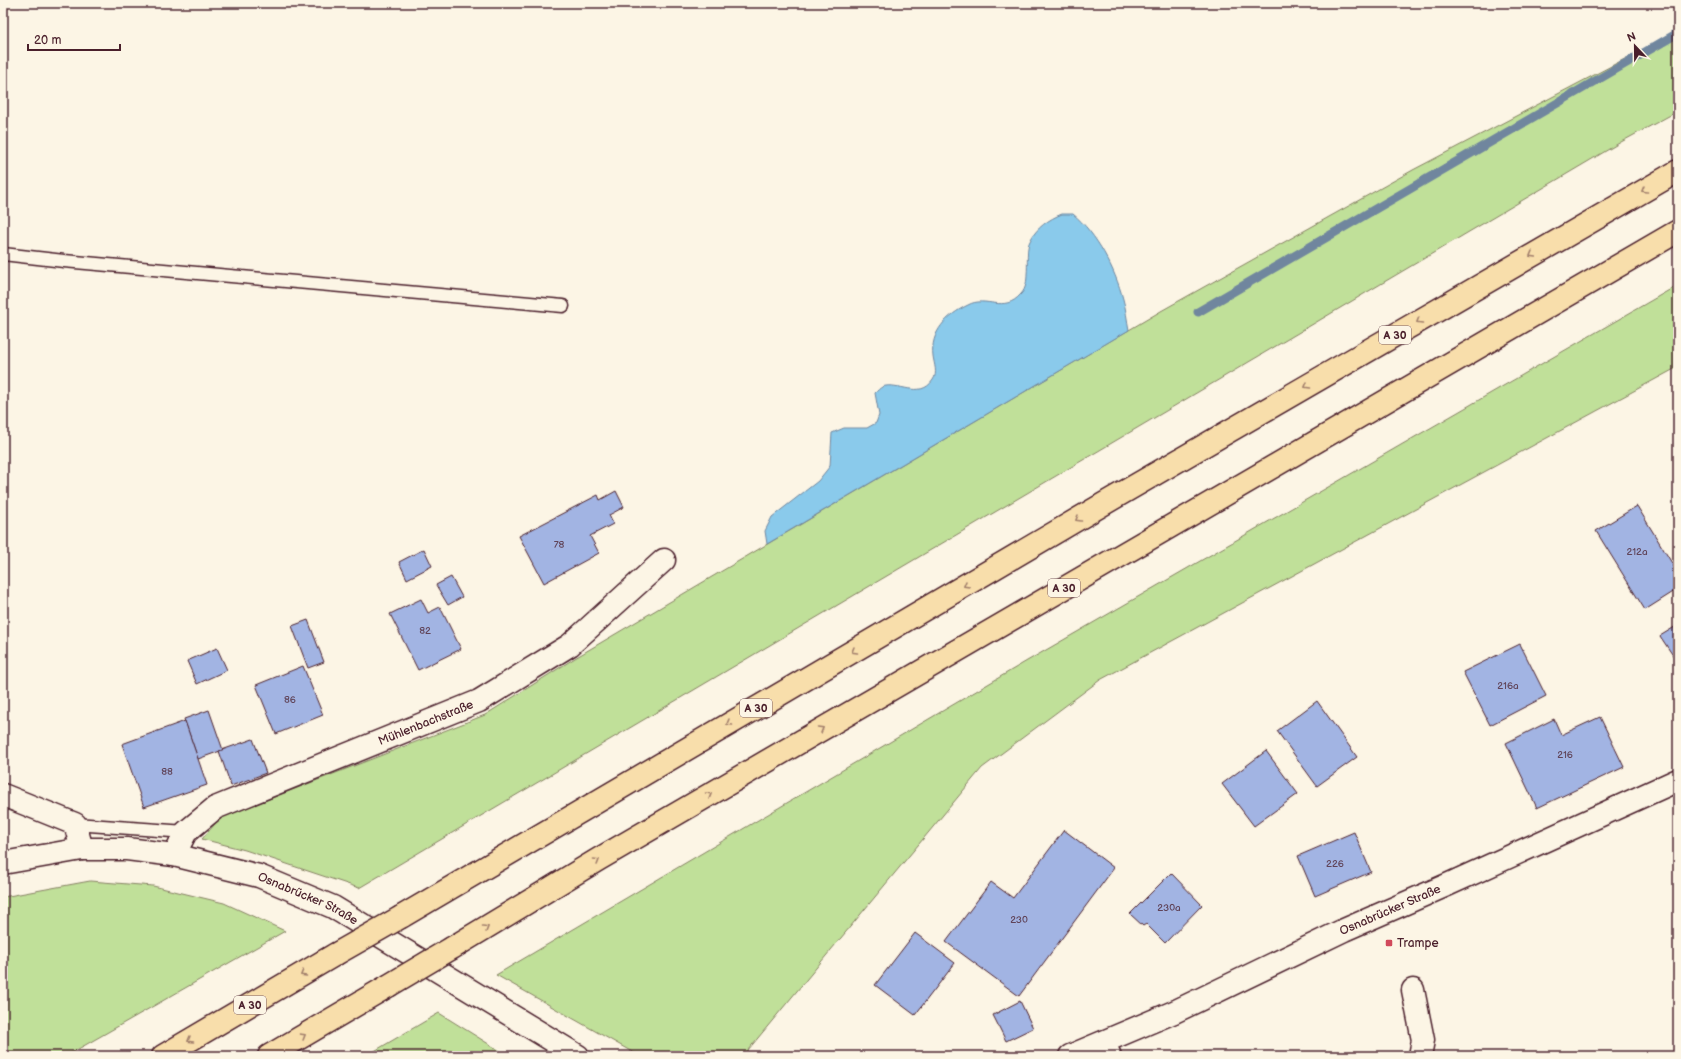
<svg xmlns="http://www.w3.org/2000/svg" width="1681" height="1059" viewBox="0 0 1681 1059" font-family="'Balsamiq Sans',sans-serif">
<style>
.green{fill:#c0e099;stroke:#858062}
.water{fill:#8acaeb;stroke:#70869e}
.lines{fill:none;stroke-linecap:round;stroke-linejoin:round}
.stream{stroke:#70869e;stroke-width:9}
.building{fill:#a2b4e3;stroke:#4a1f2b}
.lane-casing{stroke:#4a1f2b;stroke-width:15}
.street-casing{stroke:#4a1f2b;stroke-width:25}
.secondary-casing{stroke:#4a1f2b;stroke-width:25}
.highway-casing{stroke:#4a1f2b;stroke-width:25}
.lane{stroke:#fcf5e5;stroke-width:12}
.street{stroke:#fcf5e5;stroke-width:22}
.secondary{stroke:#fcf5e5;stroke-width:22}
.highway{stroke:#f8deab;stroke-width:22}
.highway-bridge-casing{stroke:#4a1f2b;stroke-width:25;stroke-linecap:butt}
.highway-bridge{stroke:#f8deab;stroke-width:22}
.oneway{stroke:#a17e6b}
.poi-dot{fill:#d1495b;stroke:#fcf5e5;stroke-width:1.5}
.labels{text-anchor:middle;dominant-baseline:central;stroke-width:4;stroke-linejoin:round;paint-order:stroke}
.number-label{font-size:10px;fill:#604459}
.shield{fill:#fcf5e5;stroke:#7f5f63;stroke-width:1}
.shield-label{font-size:11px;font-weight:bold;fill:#4a1f2b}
.street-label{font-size:12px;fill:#4a1f2b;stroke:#fcf5e5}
.poi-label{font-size:12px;fill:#4a1f2b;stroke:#fcf5e5;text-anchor:start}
</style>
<rect width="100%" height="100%" fill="#fcf5e5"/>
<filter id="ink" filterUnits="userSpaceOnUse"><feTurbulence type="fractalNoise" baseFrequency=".025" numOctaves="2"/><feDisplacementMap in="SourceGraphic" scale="8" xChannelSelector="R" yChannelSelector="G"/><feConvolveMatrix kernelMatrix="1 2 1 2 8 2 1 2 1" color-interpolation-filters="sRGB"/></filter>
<g filter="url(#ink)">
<g class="green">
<path d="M 1678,31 L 1678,111 L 1621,142 L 359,888 L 245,850 L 202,839 L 220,818 L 485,715 L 575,658 L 1161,311 L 1413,170 Z"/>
<path d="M 1678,285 L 1678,367 L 1100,680 L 982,768 L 743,1056 L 643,1056 L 634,1053 L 496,975 L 1027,661 Z"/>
<path d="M 90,881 L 153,886 L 224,903 L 285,931 L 66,1056 L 3,1056 L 3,897 Z"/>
<path d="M 439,1013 L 508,1056 L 366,1056 Z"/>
</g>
<path class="water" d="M 1062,214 L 1073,214 C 1097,234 1115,269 1123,299 C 1126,309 1127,320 1129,330 L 767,544 L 765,531 L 772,517 L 818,481 L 830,466 L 832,433 L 844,428 L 867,428 L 876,423 L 879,415 L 875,393 C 877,391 880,388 882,387 C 898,381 920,400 933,380 C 938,373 934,364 933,356 C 930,332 947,315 968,305 C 986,295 1004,314 1021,294 C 1026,289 1027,280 1027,274 C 1028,266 1026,247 1030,241 C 1036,228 1049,219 1062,214 Z"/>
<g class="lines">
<path class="stream" d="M 1198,312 L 1678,33"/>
</g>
<g class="building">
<path d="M 1678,454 L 1678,462 L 1674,456 Z"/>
<path d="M 616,491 L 624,507 L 609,515 L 613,524 L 590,536 L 599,553 L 544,583 L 519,536 L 598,495 L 600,500 Z"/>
<path d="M 1637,506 L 1678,573 L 1678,589 L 1645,610 L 1596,531 Z"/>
<path d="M 424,549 L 432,566 L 407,579 L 399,562 Z"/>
<path d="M 451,577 L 462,597 L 448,605 L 436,585 Z"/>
<path d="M 421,599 L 428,613 L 440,607 L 461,649 L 418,670 L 390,614 Z"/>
<path d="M 308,620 L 324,662 L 308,668 L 292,626 Z"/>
<path d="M 1678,625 L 1678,663 L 1660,636 Z"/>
<path d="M 1520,644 L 1546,696 L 1490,725 L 1463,672 Z"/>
<path d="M 217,648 L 227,670 L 197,684 L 187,661 Z"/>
<path d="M 303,666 L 323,715 L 276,734 L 256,685 Z"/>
<path d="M 1317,701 L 1357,757 L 1317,786 L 1277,731 Z"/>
<path d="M 209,710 L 223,750 L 198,759 L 184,719 Z"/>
<path d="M 1600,717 L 1624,767 L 1537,808 L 1506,743 L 1554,719 L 1561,735 Z"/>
<path d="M 185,721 L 207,785 L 144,807 L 122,744 Z"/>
<path d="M 253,739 L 266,773 L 231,786 L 219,751 Z"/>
<path d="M 1266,751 L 1298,794 L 1254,826 L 1222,784 Z"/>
<path d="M 1064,830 L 1114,868 L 1019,996 L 946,942 L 991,882 L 1013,898 Z"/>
<path d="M 1354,832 L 1371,872 L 1315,896 L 1298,856 Z"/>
<path d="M 1171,873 L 1202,905 L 1165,943 L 1146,924 L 1143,926 L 1130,914 Z"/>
<path d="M 915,933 L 955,963 L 915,1015 L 875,985 Z"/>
<path d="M 1020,1001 L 1033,1028 L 1006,1041 L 993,1015 Z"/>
</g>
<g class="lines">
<defs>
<g id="lane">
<path d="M 3,254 L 64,261 L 563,306"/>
<path d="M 75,824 L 186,832"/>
</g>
<g id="street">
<path d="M 3,795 L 75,824 L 82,849"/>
<path id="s1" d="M 174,855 L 186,832 L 215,808 L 479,701 L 570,645 L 664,560"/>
<path d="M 1413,990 L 1423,1040 L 1420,1056"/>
<path d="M 1104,1043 L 1110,1056"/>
</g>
<g id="secondary">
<path id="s2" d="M 3,863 L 82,849 L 127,849 L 174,855 L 259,876 L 333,907 L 578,1056"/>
<path id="s3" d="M 1070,1056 L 1174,1012 L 1344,930 L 1447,885 L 1678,780"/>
</g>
<g id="highway">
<path d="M 401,917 L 1112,499 L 1678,171"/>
<path d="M 452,948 L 599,859 L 1678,231"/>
<path d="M 163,1056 L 336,954"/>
<path d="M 269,1056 L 388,986"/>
</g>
</defs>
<use href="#lane" class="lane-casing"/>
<use href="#street" class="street-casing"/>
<use href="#secondary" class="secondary-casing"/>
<use href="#highway" class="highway-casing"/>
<use href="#lane" class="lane"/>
<use href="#street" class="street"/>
<use href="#secondary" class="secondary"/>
<use href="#highway" class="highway"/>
<defs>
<g id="highway-bridge">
<path d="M 336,954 L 401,917"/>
<path d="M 388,986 L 452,948"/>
</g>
</defs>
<use href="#highway-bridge" class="highway-bridge-casing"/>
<use href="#highway-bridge" class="highway-bridge"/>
</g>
<defs><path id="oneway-chevron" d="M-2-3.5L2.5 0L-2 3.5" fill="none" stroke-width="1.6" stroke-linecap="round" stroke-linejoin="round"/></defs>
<g class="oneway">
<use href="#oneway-chevron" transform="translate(1644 190) rotate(150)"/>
<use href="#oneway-chevron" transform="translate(1532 255) rotate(150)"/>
<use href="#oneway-chevron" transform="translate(1419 321) rotate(150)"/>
<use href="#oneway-chevron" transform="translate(1307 386) rotate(150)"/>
<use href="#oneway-chevron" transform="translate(1078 519) rotate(150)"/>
<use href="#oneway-chevron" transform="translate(966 585) rotate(150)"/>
<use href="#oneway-chevron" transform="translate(854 651) rotate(150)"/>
<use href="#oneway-chevron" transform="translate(729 723) rotate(150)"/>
<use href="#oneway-chevron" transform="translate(821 729) rotate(-30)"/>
<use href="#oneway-chevron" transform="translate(709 795) rotate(-30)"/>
<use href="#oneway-chevron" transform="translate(597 861) rotate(-31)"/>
<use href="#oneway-chevron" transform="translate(486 928) rotate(-31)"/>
<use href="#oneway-chevron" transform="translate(303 974) rotate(150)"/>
<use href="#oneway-chevron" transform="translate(303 1036) rotate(-31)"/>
<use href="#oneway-chevron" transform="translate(190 1040) rotate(150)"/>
</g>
</g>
<rect class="poi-dot" x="1385" y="939" width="8" height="8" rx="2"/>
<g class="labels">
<g class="number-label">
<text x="559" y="545">78</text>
<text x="1637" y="552">212a</text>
<text x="425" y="631">82</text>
<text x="1508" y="686">216a</text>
<text x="290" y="700">86</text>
<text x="1565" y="755">216</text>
<text x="167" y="772">88</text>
<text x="1335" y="864">226</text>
<text x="1169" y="908">230a</text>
<text x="1019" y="920">230</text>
</g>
<g class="shield">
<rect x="1379" y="326" width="32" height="18" rx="3"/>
<rect x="1048" y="579" width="32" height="18" rx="3"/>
<rect x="740" y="699" width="32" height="18" rx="3"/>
<rect x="234" y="996" width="32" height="18" rx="3"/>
</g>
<g class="shield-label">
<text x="1395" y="335">A 30</text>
<text x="1064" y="588">A 30</text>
<text x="756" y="708">A 30</text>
<text x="250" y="1005">A 30</text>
</g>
<g class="street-label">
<text stroke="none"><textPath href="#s1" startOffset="291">Mühlenbachstraße</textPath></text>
<text stroke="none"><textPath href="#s2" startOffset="314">Osnabrücker Straße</textPath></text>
<text stroke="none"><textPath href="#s3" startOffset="352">Osnabrücker Straße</textPath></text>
</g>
<g class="poi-label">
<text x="1397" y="943">Trampe</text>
</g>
</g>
<rect width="1681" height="1059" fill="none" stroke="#fcf5e5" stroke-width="16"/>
<rect x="8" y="8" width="1665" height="1043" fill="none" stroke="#4a1f2b" stroke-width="1.5" filter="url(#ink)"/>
<g transform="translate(1635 46) rotate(338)" stroke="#fcf5e5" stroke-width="3" paint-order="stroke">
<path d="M0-3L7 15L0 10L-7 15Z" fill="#4a1f2b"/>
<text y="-6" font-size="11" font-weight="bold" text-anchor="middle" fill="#4a1f2b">N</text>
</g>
<path d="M28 44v6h92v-6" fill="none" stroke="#4a1f2b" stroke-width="2"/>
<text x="34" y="44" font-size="12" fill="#4a1f2b" stroke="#fcf5e5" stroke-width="3" paint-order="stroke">20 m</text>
</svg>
